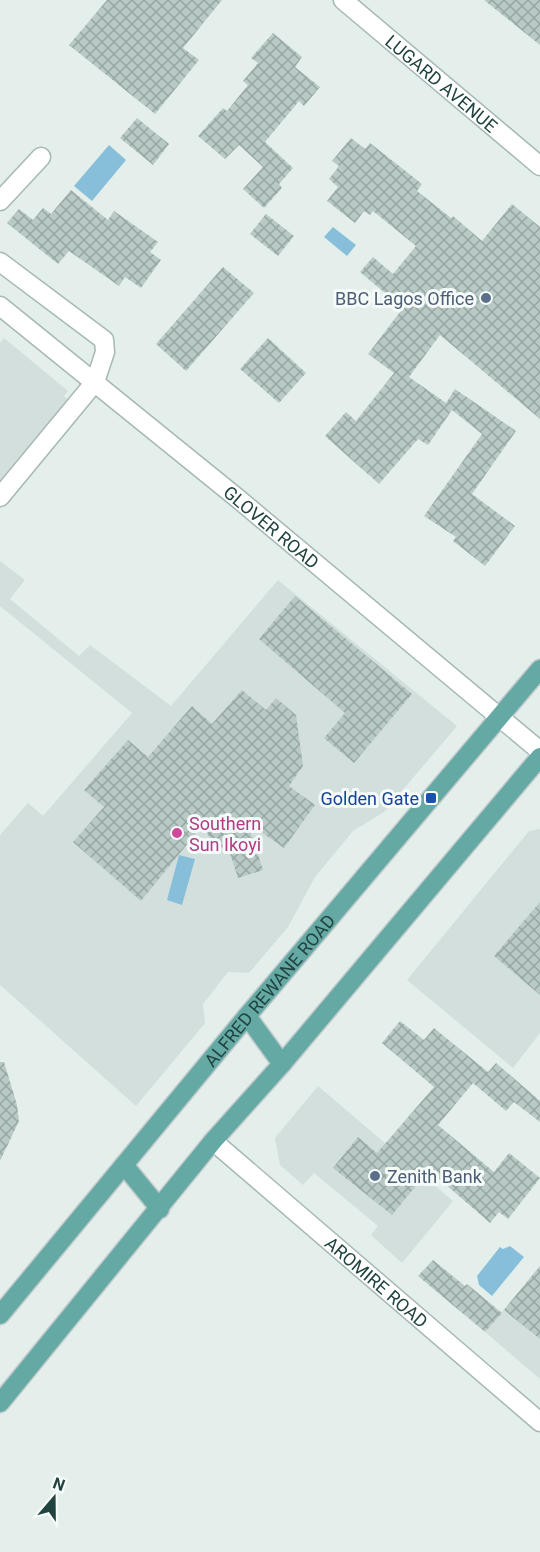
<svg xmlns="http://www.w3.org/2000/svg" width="540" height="1552" viewBox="0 0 540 1552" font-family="Roboto,sans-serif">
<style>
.built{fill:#d2dfdc}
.water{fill:#87bfda}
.building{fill:url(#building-cross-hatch)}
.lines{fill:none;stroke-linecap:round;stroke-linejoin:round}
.minor-casing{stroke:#a6b8b5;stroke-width:21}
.major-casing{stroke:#c1caca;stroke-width:21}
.minor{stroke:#fff;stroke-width:18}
.major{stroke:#64a9a3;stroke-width:18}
.service-dot{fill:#5c6f8a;stroke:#f5fbf9;stroke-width:2}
.transit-dot{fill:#1a4fb4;stroke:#f5fbf9;stroke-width:2}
.hotel-dot{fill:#d1479c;stroke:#f5fbf9;stroke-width:2}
.labels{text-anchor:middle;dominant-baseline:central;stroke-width:6;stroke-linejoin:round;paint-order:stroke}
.street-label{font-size:18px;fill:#214340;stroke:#f5fbf9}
.service-label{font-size:18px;fill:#4e5e75;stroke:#f5fbf9;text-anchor:end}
.transit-label{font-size:18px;fill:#164399;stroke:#f5fbf9;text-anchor:end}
.hotel-label{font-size:18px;fill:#b23c85;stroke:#f5fbf9;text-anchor:start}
</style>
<defs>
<pattern id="building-cross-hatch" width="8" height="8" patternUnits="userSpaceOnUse" patternTransform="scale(1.5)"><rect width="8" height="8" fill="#b9cac6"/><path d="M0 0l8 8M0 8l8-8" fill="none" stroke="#96a6a2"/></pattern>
</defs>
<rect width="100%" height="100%" fill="#e4efec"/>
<g class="built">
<path d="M 4,338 L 68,391 L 64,396 L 71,403 L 0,485 L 0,343 Z"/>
<path d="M 0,561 L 25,580 L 10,599 L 79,656 L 90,645 L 171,706 L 278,580 L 457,726 L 384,812 L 353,831 L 315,877 L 288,927 L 249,973 L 228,972 L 203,1004 L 205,1023 L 136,1106 L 0,985 L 0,835 L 28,803 L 43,816 L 132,713 L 0,606 Z"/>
<path d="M 540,829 L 540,1033 L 513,1068 L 407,980 L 529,831 Z"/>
<path d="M 318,1086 L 453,1201 L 402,1263 L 371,1235 L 378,1226 L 314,1173 L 303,1185 L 280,1165 L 275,1138 Z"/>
<path d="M 540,1266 L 540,1379 L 485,1332 Z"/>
</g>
<g class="water">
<path d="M 109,145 L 126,160 L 92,201 L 74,186 Z"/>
<path d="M 333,227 L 356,245 L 347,256 L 324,237 Z"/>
<path d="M 179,855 L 195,859 L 182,905 L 167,900 Z"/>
<path d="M 510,1246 L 524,1257 L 492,1296 L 479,1285 L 477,1276 L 500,1247 L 503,1249 Z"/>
</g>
<g class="building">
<path d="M 107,0 L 222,0 L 183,48 L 199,60 L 155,114 L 69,45 Z"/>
<path d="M 484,0 L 540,0 L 540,45 Z"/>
<path d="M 273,33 L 302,57 L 295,67 L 320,87 L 304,106 L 299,101 L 265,142 L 293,168 L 279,184 L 282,188 L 264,208 L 243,189 L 263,167 L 239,145 L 225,159 L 198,136 L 223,108 L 227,111 L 248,85 L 243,81 L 258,63 L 251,58 Z"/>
<path d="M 137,118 L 169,144 L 153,165 L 120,138 Z"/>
<path d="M 351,138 L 365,149 L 370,143 L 422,184 L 417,191 L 451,218 L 453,216 L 482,241 L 512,204 L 540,227 L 540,419 L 440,335 L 409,377 L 446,403 L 455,389 L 516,431 L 472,494 L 515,526 L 485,566 L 453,541 L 456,537 L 424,516 L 482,434 L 452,410 L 428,445 L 418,439 L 379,484 L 325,436 L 346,412 L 356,421 L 394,373 L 368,354 L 403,308 L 360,272 L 373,257 L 393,274 L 416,246 L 373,211 L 370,215 L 364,211 L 355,223 L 327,201 L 338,187 L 329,179 L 339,166 L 332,161 Z"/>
<path d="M 71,190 L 108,220 L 114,211 L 158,242 L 150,252 L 161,260 L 141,288 L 125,277 L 119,286 L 69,251 L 58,264 L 7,223 L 19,209 L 33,220 L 43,208 L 51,214 Z"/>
<path d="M 266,214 L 294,236 L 278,256 L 250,234 Z"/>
<path d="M 223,267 L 254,293 L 186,371 L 156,344 Z"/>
<path d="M 268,338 L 306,373 L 279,403 L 240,369 Z"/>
<path d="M 295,596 L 412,694 L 354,763 L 324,738 L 345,713 L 259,639 Z"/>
<path d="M 242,690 L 266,710 L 276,698 L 296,715 L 303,766 L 289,786 L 315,805 L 284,848 L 247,822 L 263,870 L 238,878 L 229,850 L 215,845 L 202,826 L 141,901 L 73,842 L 104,807 L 84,790 L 128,740 L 148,757 L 192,706 L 212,724 Z"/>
<path d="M 540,902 L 540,995 L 494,956 Z"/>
<path d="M 400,1021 L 424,1040 L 434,1028 L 488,1072 L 496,1063 L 540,1101 L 540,1122 L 514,1102 L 506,1111 L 473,1083 L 438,1125 L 494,1172 L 509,1153 L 540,1178 L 508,1219 L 499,1212 L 490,1223 L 429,1170 L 392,1215 L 333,1168 L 358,1137 L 377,1153 L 434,1087 L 382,1043 Z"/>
<path d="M 0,1062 L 4,1062 L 17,1105 L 19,1121 L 0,1161 Z"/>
<path d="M 433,1260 L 465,1286 L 467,1284 L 502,1313 L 485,1332 L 418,1276 Z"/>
<path d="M 540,1266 L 540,1339 L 504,1310 Z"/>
</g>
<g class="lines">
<defs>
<g id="minor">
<path id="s1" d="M 343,0 L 540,166"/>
<path d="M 0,201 L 41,157"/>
<path d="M 0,262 L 104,340 L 105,352 L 95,382 L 0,497"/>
<path id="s2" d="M 0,306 L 236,497 L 540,751"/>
<path id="s3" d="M 213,1141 L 540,1422"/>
</g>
<g id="major">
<path d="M 247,1016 L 282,1064"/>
<path d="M 124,1165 L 160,1209"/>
<path id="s4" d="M 0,1315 L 247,1016 L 540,669"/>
<path d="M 0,1403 L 213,1141 L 282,1064 L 540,757"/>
</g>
</defs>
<use href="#minor" class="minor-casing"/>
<use href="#major" class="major-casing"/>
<use href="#minor" class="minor"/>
<use href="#major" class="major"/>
</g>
<g class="service-dot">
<circle cx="486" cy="298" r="6"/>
<circle cx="375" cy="1176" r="6"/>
</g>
<rect class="transit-dot" x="425" y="792" width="12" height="12" rx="3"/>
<circle class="hotel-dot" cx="177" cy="833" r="6"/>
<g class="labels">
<g class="street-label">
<text stroke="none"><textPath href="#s1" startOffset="129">LUGARD AVENUE</textPath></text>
<text stroke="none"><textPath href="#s2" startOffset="350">GLOVER ROAD</textPath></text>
<text stroke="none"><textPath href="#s4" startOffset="422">ALFRED REWANE ROAD</textPath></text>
<text stroke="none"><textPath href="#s3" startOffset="216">AROMIRE ROAD</textPath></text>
</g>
<g class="service-label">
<text x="474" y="298">BBC Lagos Office</text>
<text x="387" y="1176" text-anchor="start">Zenith Bank</text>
</g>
<g class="transit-label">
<text x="419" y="798">Golden Gate</text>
</g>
<g class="hotel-label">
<text x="189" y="823">Southern<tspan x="189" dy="21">Sun Ikoyi</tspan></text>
</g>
</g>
<g transform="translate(54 1498) rotate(20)" stroke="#f5fbf9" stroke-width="4.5" paint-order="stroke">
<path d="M0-4.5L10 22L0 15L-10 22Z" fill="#214340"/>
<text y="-9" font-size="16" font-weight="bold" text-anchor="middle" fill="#214340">N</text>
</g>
</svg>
